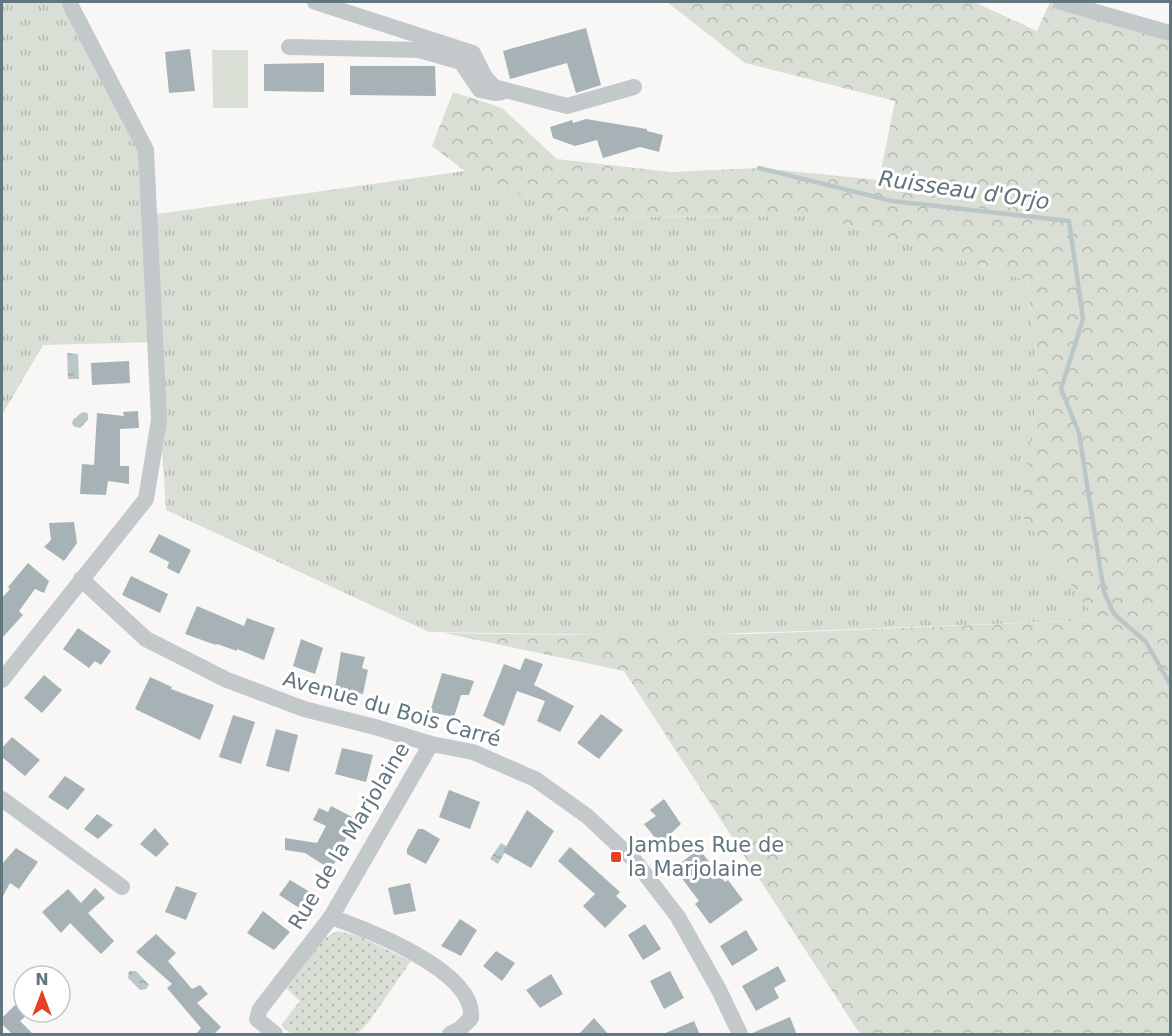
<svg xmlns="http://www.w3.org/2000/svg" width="1172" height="1036" viewBox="0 0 1172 1036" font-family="'DejaVu Sans',sans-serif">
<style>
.grass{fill:url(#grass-tufts)}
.forest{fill:url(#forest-crowns)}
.park{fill:url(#park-dots)}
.pitch{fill:#dadfd5}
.water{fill:url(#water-ripples)}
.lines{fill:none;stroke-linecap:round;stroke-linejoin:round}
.stream{stroke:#b9c7c9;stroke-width:4.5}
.building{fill:#a7b2b6}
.minor{stroke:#c3c8ca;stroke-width:16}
.poi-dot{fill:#e64226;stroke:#fff;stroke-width:2}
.labels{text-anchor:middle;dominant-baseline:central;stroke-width:6;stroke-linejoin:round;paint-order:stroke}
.street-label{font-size:21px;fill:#627680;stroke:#fff}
.poi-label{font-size:21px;fill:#627680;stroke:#fff;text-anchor:start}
.water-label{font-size:22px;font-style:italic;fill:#5d767b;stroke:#fff}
</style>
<defs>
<pattern id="grass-tufts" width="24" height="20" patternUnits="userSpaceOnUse" patternTransform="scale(1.5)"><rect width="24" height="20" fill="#dadfd5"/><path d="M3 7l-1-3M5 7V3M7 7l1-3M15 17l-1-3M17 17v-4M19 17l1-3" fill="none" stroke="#b4b9b2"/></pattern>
<pattern id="forest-crowns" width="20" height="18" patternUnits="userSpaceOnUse" patternTransform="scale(1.5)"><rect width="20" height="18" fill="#dadfd5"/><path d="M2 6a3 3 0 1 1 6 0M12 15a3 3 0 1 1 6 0" fill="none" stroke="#b4b9b2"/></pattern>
<pattern id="park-dots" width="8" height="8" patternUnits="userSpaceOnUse" patternTransform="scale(1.5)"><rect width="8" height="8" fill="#dadfd5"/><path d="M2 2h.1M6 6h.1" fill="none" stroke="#b4b9b2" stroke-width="1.8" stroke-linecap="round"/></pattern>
<pattern id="water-ripples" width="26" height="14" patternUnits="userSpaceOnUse" patternTransform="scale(1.5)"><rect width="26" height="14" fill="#b9c7c9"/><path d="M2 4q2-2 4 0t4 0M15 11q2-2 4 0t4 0" fill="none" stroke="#9aa6a8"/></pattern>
</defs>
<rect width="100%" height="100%" fill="#f8f7f5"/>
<path class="grass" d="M 2,2 L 70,2 L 146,150 L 150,215 L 465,171 L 573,217 L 817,216 L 1027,280 L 1039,375 L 1022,514 L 1097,620 L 666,636 L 429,632 L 166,510 L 155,342 L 43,345 L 2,415 Z"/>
<path class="forest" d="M 667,2 L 974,2 L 1037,31 L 1050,2 L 1170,40 L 1170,1034 L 860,1034 L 624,671 L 444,633 L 575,635 L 749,634 L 1096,620 L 1021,514 L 1039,375 L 1027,280 L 817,216 L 573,217 L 465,171 L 432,146 L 453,92 L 502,108 L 557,159 L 671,172 L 759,168 L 879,180 L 895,101 L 745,63 Z"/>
<path class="park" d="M 337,931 L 359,936 L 411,961 L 368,1023 L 357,1034 L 291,1034 L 281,1025 L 300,1001 L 286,988 L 325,938 Z"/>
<path class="pitch" d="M 212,50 L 248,50 L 248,108 L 213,108 Z"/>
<g class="water">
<path d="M 67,353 L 78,354 L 79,379 L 68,379 Z"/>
<path d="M 85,412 L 88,414 L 88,420 L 80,428 L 75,427 L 72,424 L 73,420 L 81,413 Z"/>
<path d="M 501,843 L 508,847 L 498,864 L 490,859 Z"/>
<path d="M 129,971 L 136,971 L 149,985 L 146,989 L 140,990 L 128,978 Z"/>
</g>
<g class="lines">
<path class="stream" d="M 759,168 L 892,201 L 1069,221 L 1083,319 L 1061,389 L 1079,433 L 1104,592 L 1114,614 L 1146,642 L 1170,684"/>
</g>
<g class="building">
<path d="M 586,28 L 601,85 L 576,93 L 567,63 L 510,79 L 503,51 Z"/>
<path d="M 190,49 L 195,91 L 169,93 L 165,52 Z"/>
<path d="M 324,63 L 324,92 L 264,91 L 264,64 Z"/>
<path d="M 350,66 L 435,66 L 436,96 L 350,95 Z"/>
<path d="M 586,119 L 647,129 L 647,131 L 663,135 L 659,152 L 640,147 L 603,158 L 597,140 L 575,146 L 553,138 L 550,127 L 572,120 L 573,123 Z"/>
<path d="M 129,361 L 130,383 L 92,385 L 91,363 Z"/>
<path d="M 138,411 L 139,428 L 120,429 L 120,466 L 129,466 L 129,484 L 108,481 L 106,495 L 80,494 L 82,464 L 94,465 L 97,413 L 124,416 L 123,412 Z"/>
<path d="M 74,522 L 77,543 L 64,561 L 44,547 L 51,540 L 49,523 Z"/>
<path d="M 159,534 L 191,550 L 179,574 L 167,568 L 169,562 L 149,552 Z"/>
<path d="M 28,563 L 49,581 L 44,593 L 35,589 L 19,611 L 23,615 L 2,638 L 2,598 L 10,589 L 8,587 Z"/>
<path d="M 131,576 L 168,594 L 160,613 L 122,595 Z"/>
<path d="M 197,606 L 244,626 L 247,618 L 275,628 L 264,660 L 237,649 L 237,651 L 217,644 L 216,645 L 185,634 Z"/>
<path d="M 78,628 L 111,651 L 101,665 L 95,661 L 89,668 L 63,649 Z"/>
<path d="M 301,639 L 323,648 L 315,674 L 293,666 Z"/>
<path d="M 341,652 L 365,657 L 362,668 L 368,670 L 363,694 L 335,688 Z"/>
<path d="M 525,658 L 543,664 L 534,685 L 574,706 L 560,732 L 537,721 L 545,701 L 517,691 L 504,726 L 483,716 L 504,664 L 520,670 Z"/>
<path d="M 442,673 L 474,681 L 469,695 L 461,695 L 454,717 L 430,712 Z"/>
<path d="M 44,675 L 62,690 L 42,713 L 24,698 Z"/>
<path d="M 150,677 L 172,687 L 171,689 L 214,705 L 200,740 L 135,709 Z"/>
<path d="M 601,714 L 623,730 L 599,759 L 577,743 Z"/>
<path d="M 233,715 L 255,722 L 241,764 L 219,757 Z"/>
<path d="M 276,729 L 298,735 L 289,772 L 266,766 Z"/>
<path d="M 12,737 L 40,760 L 25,776 L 2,757 L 2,748 Z"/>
<path d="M 342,748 L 373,755 L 366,782 L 335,774 Z"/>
<path d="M 65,776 L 85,789 L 68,810 L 48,797 Z"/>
<path d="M 449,790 L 480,802 L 470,829 L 439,817 Z"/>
<path d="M 664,799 L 681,824 L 660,844 L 644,824 L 656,816 L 650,810 Z"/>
<path d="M 331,806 L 356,819 L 337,856 L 339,857 L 330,869 L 305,853 L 285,850 L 285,838 L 317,843 L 326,826 L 313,820 L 319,808 L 328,812 Z"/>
<path d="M 527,810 L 554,831 L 531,868 L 503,852 Z"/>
<path d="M 97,814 L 113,825 L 98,839 L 84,829 Z"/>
<path d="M 155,828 L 169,844 L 156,857 L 140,844 Z"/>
<path d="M 418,829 L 423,829 L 440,839 L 426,864 L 407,854 L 407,849 Z"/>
<path d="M 570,847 L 620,892 L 616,896 L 627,906 L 605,928 L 583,906 L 595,894 L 558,861 Z"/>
<path d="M 16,848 L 38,862 L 19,889 L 10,883 L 2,898 L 2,864 Z"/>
<path d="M 699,849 L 725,882 L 728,880 L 743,900 L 710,924 L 695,904 L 699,901 L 674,868 Z"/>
<path d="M 290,880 L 315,895 L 304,911 L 279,895 Z"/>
<path d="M 410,883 L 416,911 L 394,915 L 388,888 Z"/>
<path d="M 176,886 L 197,893 L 186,920 L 165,912 Z"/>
<path d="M 95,888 L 105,898 L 88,913 L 114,941 L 101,954 L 70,923 L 61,933 L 42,912 L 68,889 L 81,903 Z"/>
<path d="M 263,911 L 290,932 L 274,950 L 247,933 Z"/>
<path d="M 460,919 L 477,930 L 461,956 L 441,946 Z"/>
<path d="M 645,924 L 661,949 L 643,960 L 628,935 Z"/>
<path d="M 746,930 L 758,950 L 732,966 L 720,946 Z"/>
<path d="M 156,934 L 176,953 L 168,961 L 192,989 L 200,985 L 208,994 L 197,1003 L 221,1027 L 213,1035 L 195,1035 L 201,1028 L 167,988 L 172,984 L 136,952 Z"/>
<path d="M 496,951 L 515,963 L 502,981 L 483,966 Z"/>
<path d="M 778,966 L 786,981 L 774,988 L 779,998 L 756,1011 L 742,986 Z"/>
<path d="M 670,971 L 684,998 L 664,1009 L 650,981 Z"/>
<path d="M 551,974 L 563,994 L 540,1008 L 526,990 Z"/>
<path d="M 18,1002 L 24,1008 L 24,1012 L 29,1013 L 20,1021 L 34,1035 L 13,1035 L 2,1024 L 2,1018 Z"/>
<path d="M 790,1017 L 797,1035 L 750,1035 L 750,1034 Z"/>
<path d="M 594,1018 L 609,1035 L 578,1035 Z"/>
<path d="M 694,1021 L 700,1035 L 663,1035 L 663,1034 Z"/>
</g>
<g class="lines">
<g class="minor">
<path d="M 315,2 L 473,53 L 485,77 L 494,87 L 567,106 L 634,87"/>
<path d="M 1061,2 L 1170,33"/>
<path d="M 289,47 L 419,50 L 461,62 L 480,90 L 495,93 L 502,92"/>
<path d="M 81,579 L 146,639 L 227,680 L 304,709 L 375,727 L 431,744 L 473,752 L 535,779 L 587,816 L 635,861 L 678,917 L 719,990 L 740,1034"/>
<path d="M 2,680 L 146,499 L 159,420 L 146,150 L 72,8 L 70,2"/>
<path d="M 2,799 L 122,887"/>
<path d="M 331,917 C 368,930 476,971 471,1018 L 460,1029 L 450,1034"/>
<path d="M 275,1034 L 257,1019 L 260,1009 L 331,917 L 431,744"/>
</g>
</g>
<rect class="poi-dot" x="610" y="851" width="12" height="12" rx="3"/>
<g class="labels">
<g class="street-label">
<text transform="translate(392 709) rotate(16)">Avenue du Bois Carré</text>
<text transform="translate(349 836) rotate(-59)">Rue de la Marjolaine</text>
</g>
<g class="poi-label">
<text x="628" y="845">Jambes Rue de<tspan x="628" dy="24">la Marjolaine</tspan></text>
</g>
<g class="water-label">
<text transform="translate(964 190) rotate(8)">Ruisseau d'Orjo</text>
</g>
</g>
<rect width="1172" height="1036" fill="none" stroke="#627680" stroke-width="6"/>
<g transform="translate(42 994)"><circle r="28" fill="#ffffff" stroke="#c0c8cc" stroke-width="1.5"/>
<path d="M0-4.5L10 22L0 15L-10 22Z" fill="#e64226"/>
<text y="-9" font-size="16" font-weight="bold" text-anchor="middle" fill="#627680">N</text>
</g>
</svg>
